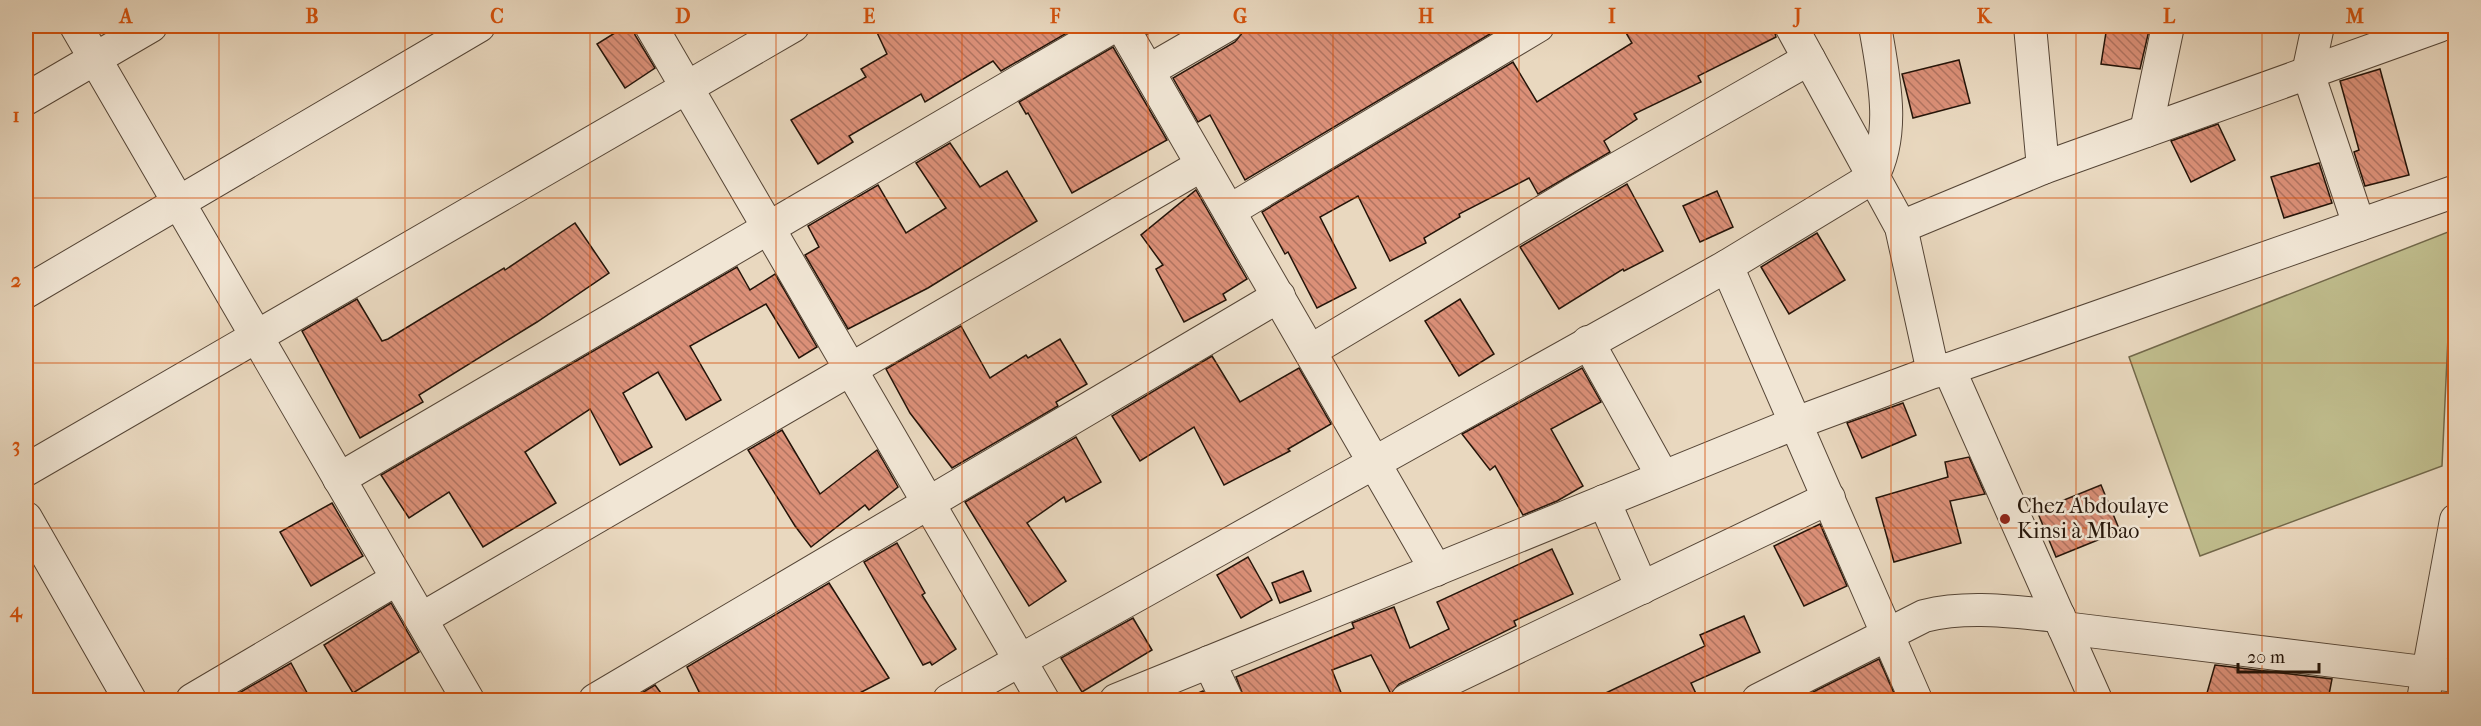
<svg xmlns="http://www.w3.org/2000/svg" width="2481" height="726" viewBox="0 0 2481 726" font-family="'IM FELL French Canon',serif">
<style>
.pitch{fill:#bfbc8c;stroke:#72684a;stroke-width:1.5}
.building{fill:url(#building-back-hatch);stroke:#241409;stroke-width:1.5}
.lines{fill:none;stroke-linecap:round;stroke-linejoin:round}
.street-casing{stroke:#554536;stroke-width:34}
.street{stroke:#f1e6d5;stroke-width:32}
.grid{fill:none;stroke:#d4520c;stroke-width:1.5;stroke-opacity:0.55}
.poi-dot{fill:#8f2418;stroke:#f1e6d5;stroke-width:2}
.labels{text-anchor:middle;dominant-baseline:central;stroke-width:5;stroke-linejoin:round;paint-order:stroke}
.poi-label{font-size:22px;fill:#241409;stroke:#f1e6d5;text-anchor:start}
.neatline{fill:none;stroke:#d4520c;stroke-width:2}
.grid-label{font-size:20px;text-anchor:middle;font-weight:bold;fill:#d4520c}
</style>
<defs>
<pattern id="building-back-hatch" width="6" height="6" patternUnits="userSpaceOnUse" patternTransform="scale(1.5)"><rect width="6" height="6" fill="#db9078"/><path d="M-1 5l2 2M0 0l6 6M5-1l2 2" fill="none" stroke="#b17461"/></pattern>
</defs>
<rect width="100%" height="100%" fill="#e9d8bf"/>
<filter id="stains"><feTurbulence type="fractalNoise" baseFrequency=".00333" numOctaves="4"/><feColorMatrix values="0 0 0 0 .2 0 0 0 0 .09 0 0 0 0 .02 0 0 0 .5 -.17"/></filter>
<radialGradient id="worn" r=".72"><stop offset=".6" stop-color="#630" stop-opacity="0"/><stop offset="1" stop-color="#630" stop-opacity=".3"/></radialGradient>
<path class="pitch" d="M 2453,230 L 2442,466 L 2200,556 L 2129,357 Z"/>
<g class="building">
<path d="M 626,26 L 633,26 L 635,35 L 655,68 L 625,88 L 597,44 Z"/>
<path d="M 874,26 L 1079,26 L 1001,71 L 993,61 L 925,102 L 921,94 L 849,136 L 853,142 L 818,164 L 791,120 L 866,77 L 861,69 L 887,54 Z"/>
<path d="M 1142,26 L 1164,26 L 1147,34 Z"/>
<path d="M 1254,26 L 1345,26 L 1349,32 L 1363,26 L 1491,26 L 1495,31 L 1245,180 L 1210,115 L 1198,122 L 1173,78 L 1235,42 L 1243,32 Z"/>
<path d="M 1622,26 L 1773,26 L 1776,37 L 1698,76 L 1701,82 L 1634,114 L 1637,119 L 1604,141 L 1610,152 L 1538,194 L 1529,178 L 1459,214 L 1460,217 L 1424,238 L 1426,243 L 1390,261 L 1358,196 L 1320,217 L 1356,288 L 1317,308 L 1288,252 L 1285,254 L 1262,212 L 1513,62 L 1537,102 L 1632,43 Z"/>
<path d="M 2107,26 L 2150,26 L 2140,69 L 2101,64 Z"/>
<path d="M 1113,47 L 1167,140 L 1072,193 L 1028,113 L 1026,114 L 1019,102 Z"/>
<path d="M 1959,60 L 1970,103 L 1913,118 L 1902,74 Z"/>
<path d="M 2380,69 L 2409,175 L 2365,186 L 2354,152 L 2359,150 L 2340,81 Z"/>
<path d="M 2218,124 L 2235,160 L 2191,182 L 2171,141 Z"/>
<path d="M 950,143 L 980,187 L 1007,171 L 1037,221 L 928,288 L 848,329 L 805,255 L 819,247 L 808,226 L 878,185 L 906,233 L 946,208 L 916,163 Z"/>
<path d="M 2319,163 L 2332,203 L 2284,218 L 2271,177 Z"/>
<path d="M 1627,184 L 1663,251 L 1624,271 L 1623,269 L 1559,309 L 1520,247 Z"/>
<path d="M 1196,190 L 1247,279 L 1223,294 L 1226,300 L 1184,322 L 1156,269 L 1163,265 L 1141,235 Z"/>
<path d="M 1717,191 L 1733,227 L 1700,242 L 1683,206 Z"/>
<path d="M 575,223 L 609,273 L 537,322 L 419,395 L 423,402 L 360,438 L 302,331 L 357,299 L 382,341 L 388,339 L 504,268 L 505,270 Z"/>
<path d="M 1817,233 L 1845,280 L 1789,314 L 1761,267 Z"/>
<path d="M 737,267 L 750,290 L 775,274 L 817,347 L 799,358 L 766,304 L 690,346 L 721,400 L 686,420 L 658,372 L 623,393 L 652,447 L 620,465 L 590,409 L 525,452 L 556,503 L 483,547 L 449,492 L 409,518 L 381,475 Z"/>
<path d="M 1460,299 L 1494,354 L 1459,376 L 1425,321 Z"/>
<path d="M 961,326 L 990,378 L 1026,355 L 1028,358 L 1060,339 L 1087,384 L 1056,402 L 1058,406 L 952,468 L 910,413 L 886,369 Z"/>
<path d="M 1212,356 L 1240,402 L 1299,368 L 1331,424 L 1288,449 L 1290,451 L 1224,485 L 1194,427 L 1140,461 L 1112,416 Z"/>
<path d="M 1582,368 L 1601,402 L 1551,429 L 1583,486 L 1557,501 L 1523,515 L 1495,466 L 1490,470 L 1462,434 Z"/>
<path d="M 1903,403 L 1916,435 L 1862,458 L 1847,423 Z"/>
<path d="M 782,430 L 820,494 L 877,450 L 898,487 L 869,510 L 865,505 L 811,547 L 795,526 L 748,450 Z"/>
<path d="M 1076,437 L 1101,482 L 1066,502 L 1064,497 L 1027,523 L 1066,581 L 1029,606 L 965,502 Z"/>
<path d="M 1969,457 L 1985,494 L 1950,501 L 1961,543 L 1894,562 L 1876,498 L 1948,477 L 1945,462 Z"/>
<path d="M 2101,485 L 2120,531 L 2056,557 L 2037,511 Z"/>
<path d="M 332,503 L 363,556 L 311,586 L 280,532 Z"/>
<path d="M 1820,524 L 1847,586 L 1804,606 L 1774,546 Z"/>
<path d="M 897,543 L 925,593 L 922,595 L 956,649 L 932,665 L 930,662 L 923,665 L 864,562 Z"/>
<path d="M 1552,549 L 1573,594 L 1514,621 L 1516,626 L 1399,684 L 1391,694 L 1371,655 L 1332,670 L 1344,700 L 1245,700 L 1236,677 L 1354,628 L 1352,623 L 1394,607 L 1410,648 L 1449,629 L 1437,602 Z"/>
<path d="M 1248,557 L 1272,600 L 1241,618 L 1217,575 Z"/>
<path d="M 1303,571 L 1311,591 L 1280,603 L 1272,583 Z"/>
<path d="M 829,583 L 889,678 L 846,700 L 703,700 L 687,667 Z"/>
<path d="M 391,603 L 419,652 L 353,693 L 324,645 Z"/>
<path d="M 1744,616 L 1760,652 L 1691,683 L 1699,700 L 1591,700 L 1705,646 L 1700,635 Z"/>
<path d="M 1133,618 L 1152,650 L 1082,692 L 1061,658 Z"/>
<path d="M 1879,659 L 1897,700 L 1797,700 Z"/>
<path d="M 291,663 L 311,700 L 227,700 Z"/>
<path d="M 2215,665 L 2332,679 L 2328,700 L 2205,700 Z"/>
<path d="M 655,685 L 666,700 L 630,700 Z"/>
<path d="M 1203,691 L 1207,700 L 1181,700 Z"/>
</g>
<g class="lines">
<defs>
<g id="street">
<path d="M 76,26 L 468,700"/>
<path d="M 651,26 L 1043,700"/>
<path d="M 1122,26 L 1436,570"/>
<path d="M 1791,26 L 1901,227 L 1933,372"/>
<path d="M 2030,26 L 2043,168"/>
<path d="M 2318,26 L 2308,73 L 2359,225"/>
<path d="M 1148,71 L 1226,26"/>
<path d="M 26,99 L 151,26"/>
<path d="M 2146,131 L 2168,26"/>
<path d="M 1229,211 L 1538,26"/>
<path d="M 1901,227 L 2043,168 L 2439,26"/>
<path d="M 1727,266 L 1916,700"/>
<path d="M 26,292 L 479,26"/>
<path d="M 1588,342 L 1663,477"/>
<path d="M 1310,351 L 1581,189 L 1809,59"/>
<path d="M 1949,369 L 2096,700"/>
<path d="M 26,470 L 793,26"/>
<path d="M 339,479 L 1114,26"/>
<path d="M 1604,501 L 1642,588"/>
<path d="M 26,518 L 130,700"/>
<path d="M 421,619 L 1202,165"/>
<path d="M 2064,628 L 2456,676"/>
<path d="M 1209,662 L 1227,700"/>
<path d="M 192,700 L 397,579"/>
<path d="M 595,700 L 1279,296"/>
<path d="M 949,700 L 1727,266 L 1872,178 C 1897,133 1883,74 1875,26"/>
<path d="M 1116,700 L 1796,423 L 1933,372 L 1949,369 L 2456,191"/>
<path d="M 1407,700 L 1829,498"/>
<path d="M 1758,700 L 1924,616 C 1969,605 2013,612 2059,616"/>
<path d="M 2423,700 L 2456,520"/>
</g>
</defs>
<use href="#street" class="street-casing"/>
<use href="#street" class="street"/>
</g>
<path class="grid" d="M 219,26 L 219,700M 405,26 L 405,700M 590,26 L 590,700M 776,26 L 776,700M 962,26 L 962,700M 1148,26 L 1148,700M 1333,26 L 1333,700M 1519,26 L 1519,700M 1705,26 L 1705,700M 1891,26 L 1891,700M 2076,26 L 2076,700M 2262,26 L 2262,700M 26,198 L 2456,198M 26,363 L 2456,363M 26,528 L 2456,528"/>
<circle class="poi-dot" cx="2005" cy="519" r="6"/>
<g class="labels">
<g class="poi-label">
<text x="2017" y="506">Chez Abdoulaye<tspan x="2017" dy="25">Kinsi à Mbao</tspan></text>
</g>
</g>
<rect width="2481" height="726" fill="none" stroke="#e9d8bf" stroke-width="66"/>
<path d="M2238 663v9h81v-9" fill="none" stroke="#241409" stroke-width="3"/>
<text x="2247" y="663" font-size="18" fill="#241409" stroke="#f1e6d5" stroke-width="4.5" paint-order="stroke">20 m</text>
<rect x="33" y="33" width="2415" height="660" class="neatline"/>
<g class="grid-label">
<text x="126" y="23">A</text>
<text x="312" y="23">B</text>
<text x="497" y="23">C</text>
<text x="683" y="23">D</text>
<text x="869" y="23">E</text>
<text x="1055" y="23">F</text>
<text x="1240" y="23">G</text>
<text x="1426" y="23">H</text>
<text x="1612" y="23">I</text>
<text x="1798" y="23">J</text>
<text x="1984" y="23">K</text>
<text x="2169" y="23">L</text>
<text x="2355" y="23">M</text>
<text x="16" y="122">1</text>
<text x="16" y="287">2</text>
<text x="16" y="452">3</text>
<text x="16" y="617">4</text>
</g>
<rect width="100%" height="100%" filter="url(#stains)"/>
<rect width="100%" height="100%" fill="url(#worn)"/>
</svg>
